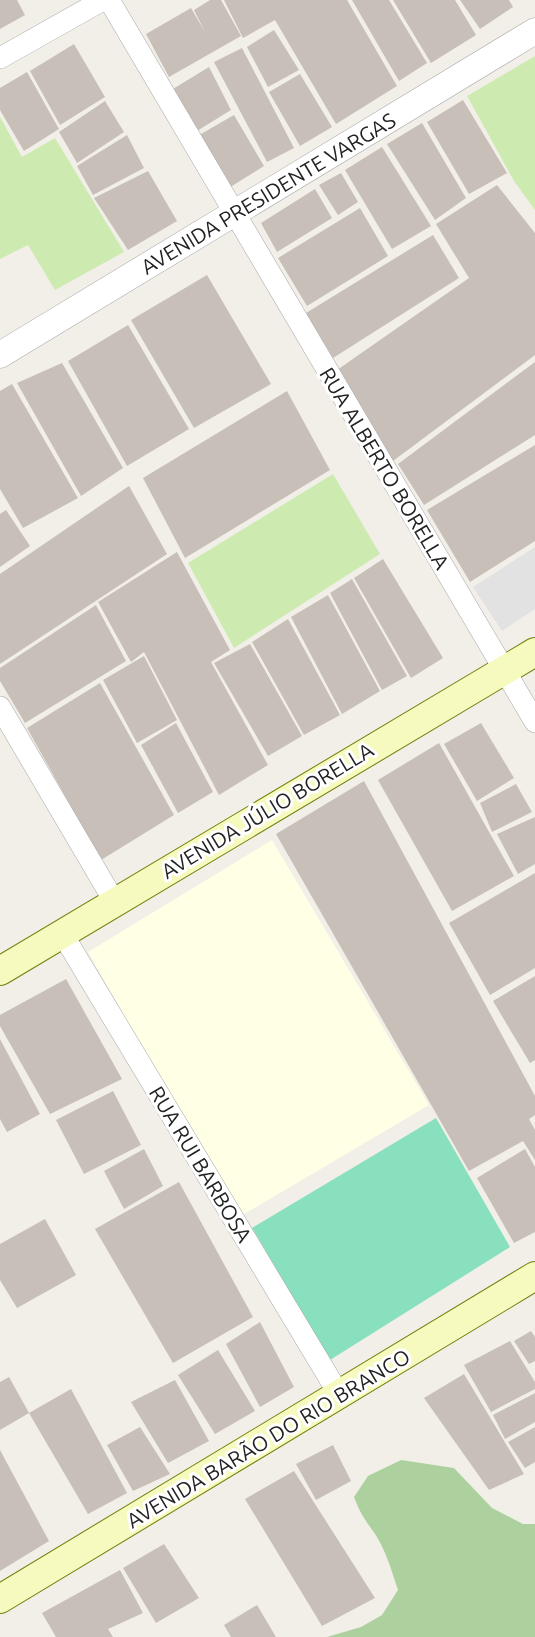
<svg xmlns="http://www.w3.org/2000/svg" width="535" height="1637" viewBox="0 0 535 1637" font-family="Ubuntu,sans-serif">
<style>
.education{fill:#ffffe5}
.grass{fill:#cdebb0}
.forest{fill:#add19e}
.pitch{fill:#88e0be}
.parking{fill:#e2e2e2}
.building{fill:#c7bfb8}
.lines{fill:none;stroke-linecap:round;stroke-linejoin:round}
.minor-casing{stroke:#a9a9a9;stroke-width:22}
.tertiary-casing{stroke:#a9a9a9;stroke-width:27}
.secondary-casing{stroke:#707d05;stroke-width:30}
.minor{stroke:#fff;stroke-width:21}
.tertiary{stroke:#fff;stroke-width:26}
.secondary{stroke:#f7fabf;stroke-width:28}
.labels{text-anchor:middle;dominant-baseline:central;stroke-width:6;stroke-linejoin:round;paint-order:stroke}
.street-label{font-size:21px;fill:#222;stroke:#fff}
</style>
<rect width="100%" height="100%" fill="#f2efe9"/>
<path class="education" d="M 272,840 L 429,1105 L 239,1217 L 88,952 Z"/>
<g class="grass">
<path d="M 535,56 L 535,210 L 514,181 L 467,96 Z"/>
<path d="M 0,117 L 22,157 L 55,138 L 124,252 L 55,290 L 28,245 L 0,259 Z"/>
<path d="M 333,474 L 380,554 L 234,648 L 188,563 Z"/>
</g>
<path class="forest" d="M 401,1460 L 454,1468 L 492,1508 L 523,1524 L 535,1524 L 535,1637 L 327,1637 L 361,1627 L 382,1615 L 398,1590 C 392,1572 387,1554 377,1537 C 367,1522 361,1516 354,1497 L 368,1476 Z"/>
<path class="pitch" d="M 436,1118 L 510,1247 L 330,1360 L 252,1228 Z"/>
<path class="parking" d="M 535,547 L 535,609 L 502,631 L 473,587 Z"/>
<g class="building">
<path d="M 0,0 L 17,0 L 25,15 L 0,29 Z"/>
<path d="M 210,0 L 221,0 L 241,36 L 169,77 L 146,34 L 191,8 L 205,32 L 194,10 Z"/>
<path d="M 224,0 L 347,0 L 397,86 L 336,124 L 275,20 L 243,38 Z"/>
<path d="M 352,0 L 389,0 L 427,63 L 399,81 Z"/>
<path d="M 393,0 L 455,0 L 476,35 L 431,63 Z"/>
<path d="M 460,0 L 509,0 L 513,7 L 480,29 Z"/>
<path d="M 274,30 L 299,70 L 268,87 L 247,47 Z"/>
<path d="M 74,44 L 105,97 L 60,125 L 30,71 Z"/>
<path d="M 242,48 L 294,148 L 267,162 L 214,62 Z"/>
<path d="M 209,67 L 231,110 L 192,134 L 168,92 Z"/>
<path d="M 27,72 L 59,129 L 24,151 L 0,110 L 0,88 Z"/>
<path d="M 300,74 L 332,127 L 300,146 L 269,92 Z"/>
<path d="M 463,100 L 507,173 L 469,194 L 427,122 Z"/>
<path d="M 105,101 L 124,132 L 77,163 L 59,132 Z"/>
<path d="M 234,115 L 264,166 L 224,191 L 194,138 Z"/>
<path d="M 422,123 L 466,198 L 435,220 L 387,144 Z"/>
<path d="M 127,135 L 144,168 L 93,195 L 77,166 Z"/>
<path d="M 382,147 L 431,226 L 392,249 L 345,170 Z"/>
<path d="M 148,171 L 177,221 L 128,250 L 94,198 Z"/>
<path d="M 341,173 L 358,202 L 338,215 L 319,185 Z"/>
<path d="M 497,185 L 535,233 L 535,355 L 393,461 L 337,370 L 469,278 L 436,224 Z"/>
<path d="M 315,189 L 332,218 L 277,252 L 261,223 Z"/>
<path d="M 360,208 L 388,256 L 307,306 L 278,258 Z"/>
<path d="M 433,235 L 459,278 L 333,358 L 306,313 Z"/>
<path d="M 207,275 L 271,384 L 194,428 L 131,320 Z"/>
<path d="M 128,325 L 189,429 L 127,466 L 68,361 Z"/>
<path d="M 535,362 L 535,435 L 424,505 L 398,464 Z"/>
<path d="M 62,363 L 123,468 L 81,496 L 17,383 Z"/>
<path d="M 12,384 L 78,498 L 23,528 L 0,489 L 0,391 Z"/>
<path d="M 287,391 L 330,470 L 185,558 L 143,478 Z"/>
<path d="M 535,445 L 535,541 L 470,582 L 427,510 Z"/>
<path d="M 129,486 L 167,554 L 0,664 L 0,574 Z"/>
<path d="M 6,510 L 30,546 L 0,567 L 0,514 Z"/>
<path d="M 177,552 L 230,650 L 211,662 L 268,765 L 219,795 L 144,652 L 131,662 L 98,602 Z"/>
<path d="M 383,559 L 443,658 L 411,678 L 354,578 Z"/>
<path d="M 352,579 L 407,676 L 382,690 L 330,593 Z"/>
<path d="M 328,595 L 380,691 L 342,714 L 291,617 Z"/>
<path d="M 96,605 L 126,661 L 25,723 L 0,681 L 0,668 Z"/>
<path d="M 288,619 L 340,715 L 304,735 L 252,642 Z"/>
<path d="M 250,644 L 302,736 L 268,756 L 214,663 Z"/>
<path d="M 144,656 L 177,720 L 137,743 L 103,680 Z"/>
<path d="M 100,683 L 174,815 L 101,860 L 27,728 Z"/>
<path d="M 176,723 L 213,792 L 178,813 L 141,745 Z"/>
<path d="M 481,723 L 514,778 L 477,801 L 444,744 Z"/>
<path d="M 439,743 L 514,876 L 452,911 L 378,780 Z"/>
<path d="M 364,781 L 535,1096 L 535,1115 L 529,1119 L 535,1130 L 535,1160 L 523,1141 L 469,1171 L 276,834 Z"/>
<path d="M 516,784 L 532,812 L 492,832 L 480,803 Z"/>
<path d="M 535,817 L 535,864 L 518,874 L 497,834 Z"/>
<path d="M 535,873 L 535,968 L 490,995 L 449,923 Z"/>
<path d="M 535,976 L 535,1060 L 530,1063 L 493,1001 Z"/>
<path d="M 66,979 L 122,1079 L 50,1114 L 0,1026 L 0,1015 Z"/>
<path d="M 0,1039 L 40,1114 L 7,1132 L 0,1119 Z"/>
<path d="M 113,1091 L 141,1145 L 84,1174 L 56,1120 Z"/>
<path d="M 144,1149 L 163,1186 L 124,1209 L 104,1171 Z"/>
<path d="M 525,1149 L 535,1167 L 535,1232 L 514,1243 L 477,1178 Z"/>
<path d="M 179,1182 L 253,1317 L 173,1363 L 95,1229 Z"/>
<path d="M 45,1219 L 76,1275 L 17,1308 L 0,1280 L 0,1244 Z"/>
<path d="M 260,1322 L 294,1387 L 260,1407 L 226,1344 Z"/>
<path d="M 531,1331 L 535,1337 L 535,1361 L 529,1364 L 514,1341 Z"/>
<path d="M 510,1341 L 535,1382 L 535,1389 L 491,1412 L 464,1365 Z"/>
<path d="M 218,1350 L 255,1411 L 215,1434 L 178,1375 Z"/>
<path d="M 464,1374 L 524,1474 L 489,1490 L 424,1398 Z"/>
<path d="M 9,1377 L 29,1413 L 0,1430 L 0,1382 Z"/>
<path d="M 175,1380 L 209,1441 L 168,1463 L 131,1402 Z"/>
<path d="M 71,1389 L 127,1493 L 88,1514 L 29,1413 Z"/>
<path d="M 535,1393 L 535,1422 L 505,1439 L 493,1415 Z"/>
<path d="M 140,1427 L 170,1474 L 133,1491 L 107,1445 Z"/>
<path d="M 535,1427 L 535,1462 L 525,1468 L 508,1442 Z"/>
<path d="M 333,1445 L 351,1481 L 316,1500 L 296,1464 Z"/>
<path d="M 0,1450 L 49,1541 L 0,1571 Z"/>
<path d="M 294,1471 L 375,1598 L 322,1626 L 245,1499 Z"/>
<path d="M 164,1544 L 199,1598 L 156,1623 L 123,1568 Z"/>
<path d="M 120,1570 L 143,1613 L 108,1629 L 113,1637 L 56,1637 L 42,1613 Z"/>
<path d="M 257,1605 L 276,1637 L 231,1637 L 224,1625 Z"/>
</g>
<g class="lines">
<defs>
<g id="minor">
<path d="M 109,0 L 535,722"/>
<path d="M 0,58 L 103,0"/>
<path d="M 0,707 L 114,901"/>
<path d="M 62,933 L 340,1396"/>
</g>
<path id="tertiary" d="M 0,355 L 535,31"/>
<g id="secondary">
<path d="M 0,971 L 535,652"/>
<path d="M 0,1599 L 535,1276"/>
</g>
</defs>
<use href="#minor" class="minor-casing"/>
<use href="#tertiary" class="tertiary-casing"/>
<use href="#secondary" class="secondary-casing"/>
<use href="#minor" class="minor"/>
<use href="#tertiary" class="tertiary"/>
<use href="#secondary" class="secondary"/>
</g>
<g class="labels">
<g class="street-label">
<text transform="translate(268 193) rotate(-31)">AVENIDA PRESIDENTE VARGAS</text>
<text transform="translate(385 468) rotate(59)">RUA ALBERTO BORELLA</text>
<text transform="translate(267 810) rotate(-31)">AVENIDA JÚLIO BORELLA</text>
<text transform="translate(201 1164) rotate(59)">RUA RUI BARBOSA</text>
<text transform="translate(268 1438) rotate(-31)">AVENIDA BARÃO DO RIO BRANCO</text>
</g>
</g>
</svg>
